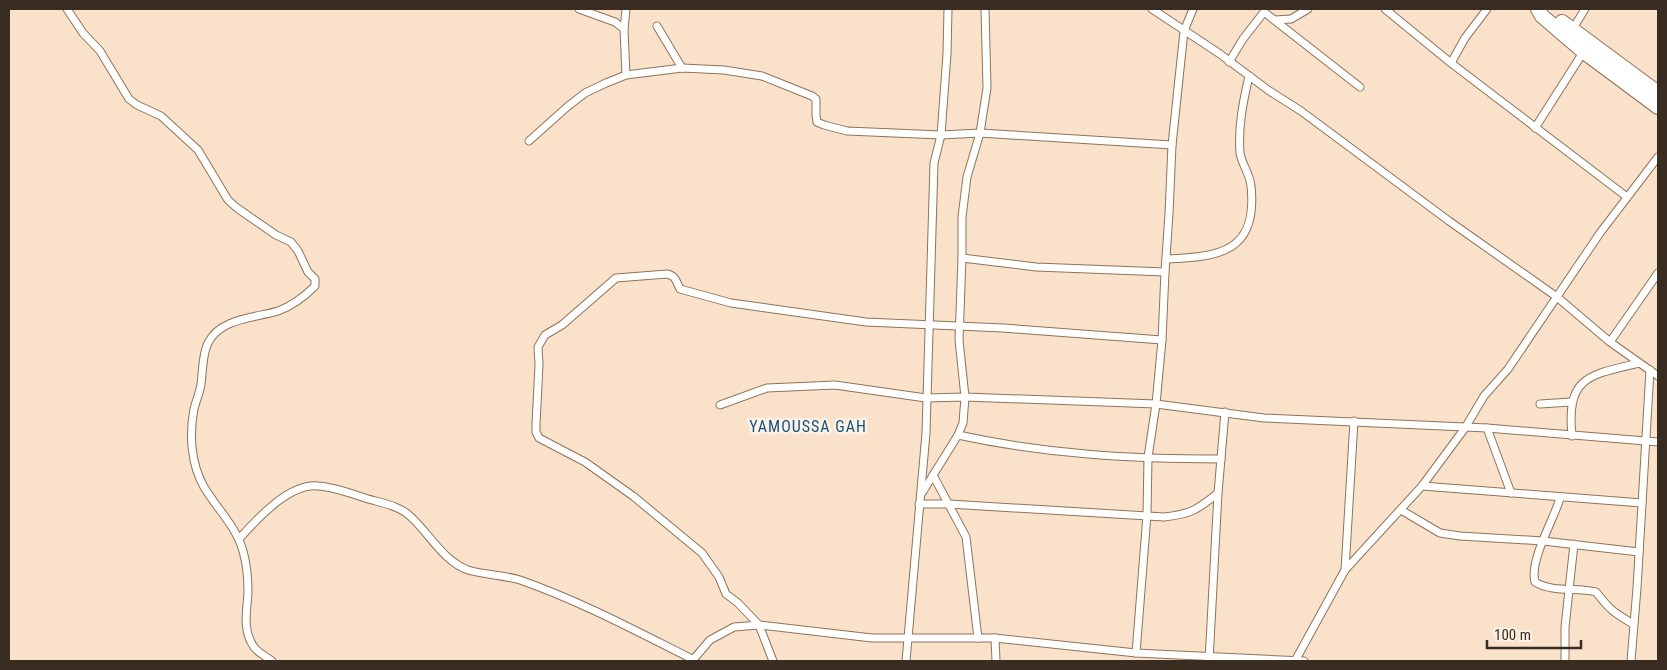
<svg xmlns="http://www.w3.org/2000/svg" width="1667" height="670" viewBox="0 0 1667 670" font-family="'Roboto Condensed',sans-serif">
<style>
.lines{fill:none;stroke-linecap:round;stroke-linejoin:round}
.street-casing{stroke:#8f7358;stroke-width:9}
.highway-casing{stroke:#8f7358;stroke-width:16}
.street{stroke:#fff;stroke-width:7}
.highway{stroke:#fff;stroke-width:14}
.labels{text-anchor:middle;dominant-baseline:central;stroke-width:5;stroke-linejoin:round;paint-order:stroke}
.quarter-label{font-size:16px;letter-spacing:1px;fill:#145383;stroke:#fef1e5}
</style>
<rect width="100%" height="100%" fill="#fae1c9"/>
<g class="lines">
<defs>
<g id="street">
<path d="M 67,9 L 83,33 L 100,51 L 129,99 L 137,105 L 161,116 L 198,150 L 228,200 L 237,208 L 276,235 L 291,242 L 298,251 L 308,272 L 315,279 L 315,286 C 305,296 292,306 278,311 C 255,318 220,318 208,343 C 202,355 203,370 201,384 C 200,392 196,401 194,409 C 189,435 191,464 204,487 C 217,509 236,526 243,551 C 247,565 248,579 248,592 C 247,611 242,630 254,647 C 258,653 267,657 272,661"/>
<path d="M 579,9 L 615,22 L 624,29"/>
<path d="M 1152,9 L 1220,54 L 1268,90 L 1301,111 L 1449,221 L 1557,297 L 1610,342 L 1658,376"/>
<path d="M 1385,9 L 1451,63 L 1627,197"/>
<path d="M 1275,20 L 1291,19 L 1308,9"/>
<path d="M 657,26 L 682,68"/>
<path d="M 1572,30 L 1585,9"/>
<path d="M 1229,62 L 1243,39 L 1264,12 L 1360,87"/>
<path d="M 1451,63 L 1465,38 L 1487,9"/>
<path d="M 626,75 L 624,29 L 626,9"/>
<path d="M 1535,128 L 1584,51"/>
<path d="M 529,141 L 567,107 L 585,93 L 606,83 L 626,75 L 682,68 L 724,70 L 762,76 L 812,96 L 816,99 L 816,115 L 817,122 L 824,125 L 847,131 L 941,135 L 980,133 L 1172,145"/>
<path d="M 962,258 L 1036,267 L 1165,272"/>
<path d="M 1166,259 C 1220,257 1258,252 1251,186 C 1250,174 1242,165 1240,153 C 1238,127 1243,102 1249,76"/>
<path d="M 1610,342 L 1658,273"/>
<path d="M 1540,404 L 1571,402"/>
<path d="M 720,405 L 767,388 L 835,385 L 926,398 L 965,397 L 1156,404 L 1264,418 L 1487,428 L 1658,442"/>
<path d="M 1487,428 L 1511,493"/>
<path d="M 958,435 C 1045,454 1131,459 1221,459"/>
<path d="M 1572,436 C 1566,376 1589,375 1639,363"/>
<path d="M 933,475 L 966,537 L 978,638"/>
<path d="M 1422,486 L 1642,503"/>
<path d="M 922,493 L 958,435 L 963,423 L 965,397 L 959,340 L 962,258 L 962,217 L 967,177 L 980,133 L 987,88 L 985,9"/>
<path d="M 1560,498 C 1554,520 1529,560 1535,582 C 1553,593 1577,587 1596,592 C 1610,610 1613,612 1633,624"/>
<path d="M 919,504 L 949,504 L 1164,517 C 1191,514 1197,510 1218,493"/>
<path d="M 1401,510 L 1440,533 L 1460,536 L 1543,541 L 1639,552"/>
<path d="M 239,539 C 256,520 289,483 318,486 C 334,487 350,493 365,498 C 381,503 398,505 410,516 C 429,533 443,561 468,570 C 485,575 504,575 520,580 C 580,601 636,631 692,659"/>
<path d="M 1345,570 L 1354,421"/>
<path d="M 995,638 L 996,661"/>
<path d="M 1136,653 L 1147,515 L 1148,457 L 1156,404 L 1162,340 L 1165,272 L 1169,214 L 1172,145 L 1184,31 L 1193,9"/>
<path d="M 692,661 L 710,640 L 734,627 L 759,625 L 872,638 L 995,638 L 1136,653 L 1304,661"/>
<path d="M 773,661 L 759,625 L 738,603 L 726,594 L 719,577 L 702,553 L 633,496 L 585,462 L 539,438 L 536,432 L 536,424 L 539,365 L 538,347 L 545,335 L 562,325 L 616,278 L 667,274 C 676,276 676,281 680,289 L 731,303 L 866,322 L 1003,328 L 1162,340"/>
<path d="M 906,661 L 926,433 L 934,163 L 941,135 L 947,54 L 948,9"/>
<path d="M 1209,661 L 1218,493 L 1225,412"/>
<path d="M 1295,661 L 1345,570 L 1422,486 L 1465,428 L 1484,396 L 1508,369 L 1600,233 L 1658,157"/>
<path d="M 1565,661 L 1565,627 L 1574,544"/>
<path d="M 1631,661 L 1637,588 L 1650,370"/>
</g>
<g id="highway">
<path d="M 1538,9 L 1542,16 L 1584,52 L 1658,107"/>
<path d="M 1562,22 L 1658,93"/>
</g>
</defs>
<use href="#street" class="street-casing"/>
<use href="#highway" class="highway-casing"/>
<use href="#street" class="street"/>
<use href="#highway" class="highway"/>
</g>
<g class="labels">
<g class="quarter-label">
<text x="808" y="426">YAMOUSSA GAH</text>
</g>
</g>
<rect width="1667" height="670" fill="none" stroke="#392d21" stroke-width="20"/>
<path d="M1487 640v8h94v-8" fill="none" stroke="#392d21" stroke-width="2.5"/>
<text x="1494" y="640" font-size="15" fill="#392d21" stroke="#fef1e5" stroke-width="4" paint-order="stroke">100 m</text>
</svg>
